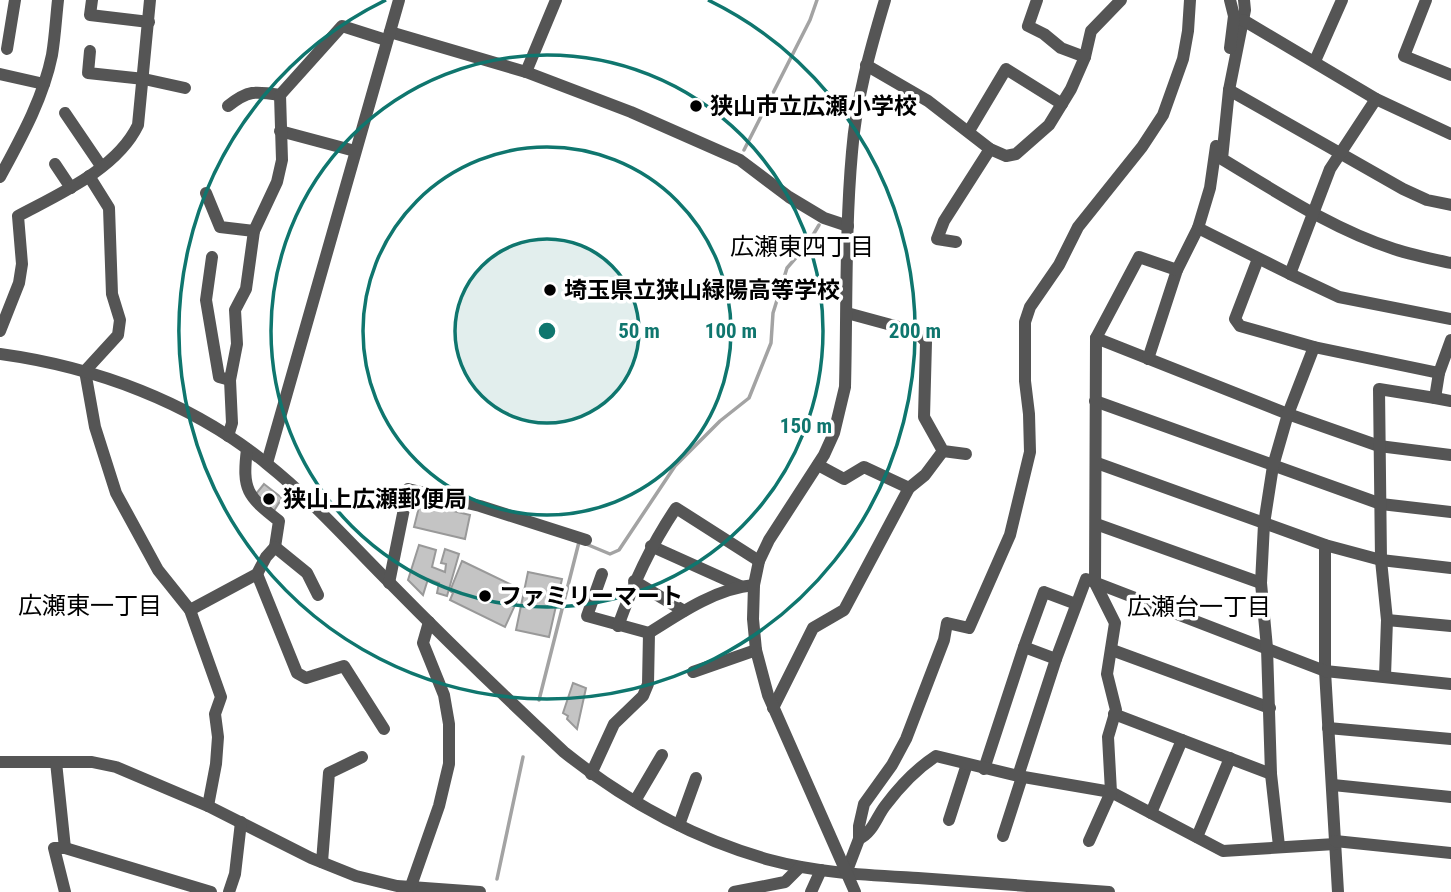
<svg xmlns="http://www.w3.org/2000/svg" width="1451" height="892" viewBox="0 0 1451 892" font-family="'Roboto Condensed','Noto Sans JP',sans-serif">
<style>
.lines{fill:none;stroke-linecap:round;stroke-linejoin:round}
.stream{stroke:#a3a3a3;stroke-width:3.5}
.building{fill:#c4c4c4;stroke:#999;stroke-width:2}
.minor{stroke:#555;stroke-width:12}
.ring{fill:none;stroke:#0f766e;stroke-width:3.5}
.poi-dot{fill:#000;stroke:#fff;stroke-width:2.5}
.labels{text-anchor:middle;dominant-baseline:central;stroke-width:7;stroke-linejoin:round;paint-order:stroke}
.poi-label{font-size:23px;font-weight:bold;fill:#000;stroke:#fff;text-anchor:start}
.neighbourhood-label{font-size:24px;fill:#000;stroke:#fff}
.centre{fill:#0f766e;stroke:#fff;stroke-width:3.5}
.ring-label{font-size:21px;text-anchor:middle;font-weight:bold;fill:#0f766e;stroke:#fff;stroke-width:7;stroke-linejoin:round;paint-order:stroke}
</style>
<rect width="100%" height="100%" fill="#fff"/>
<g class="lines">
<g class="stream">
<path d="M 744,150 L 810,20 L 817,0"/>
<path d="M 586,544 L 610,554 L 619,550 L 675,466 L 720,421 L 749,398 L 771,343 L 773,313 L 787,268 L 807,245 L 819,225"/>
<path d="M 539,700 L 579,542"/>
<path d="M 497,879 L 523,757"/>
</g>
</g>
<g class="building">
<path d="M 264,484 L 282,498 L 272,514 L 255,495 Z"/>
<path d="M 420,503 L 470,515 L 465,539 L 414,527 Z"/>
<path d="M 419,545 L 436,550 L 432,567 L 445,572 L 446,564 L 441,563 L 445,549 L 459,554 L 447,596 L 437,593 L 439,583 L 428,579 L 423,595 L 408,580 Z"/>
<path d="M 462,561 L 522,590 L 505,627 L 450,600 L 453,593 L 450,591 Z"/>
<path d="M 528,572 L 562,579 L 549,637 L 516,630 Z"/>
<path d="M 573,683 L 586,688 L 577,729 L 567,719 L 568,716 L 563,713 Z"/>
</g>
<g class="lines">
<g class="minor">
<path d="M 92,0 L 90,15 L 149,22"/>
<path d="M 1037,0 L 1028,26 L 1044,34 L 1061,48 L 1085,57"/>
<path d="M 1244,0 L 1245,10 L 1229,90 L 1222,159 C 1277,192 1332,229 1394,249 C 1412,255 1432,259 1451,263"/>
<path d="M 1426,0 L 1404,56 L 1451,75"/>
<path d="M 1243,20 L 1376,99 L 1451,134"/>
<path d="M 390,32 L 526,72 L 631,112 L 740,160 L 789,197 L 824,218 L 848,226"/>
<path d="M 1230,48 L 1234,16 L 1230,0"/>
<path d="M 7,49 L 15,0"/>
<path d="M 90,51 L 88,73 L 144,79 L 185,88"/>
<path d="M 1315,61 L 1342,0"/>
<path d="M 866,65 L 928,101 L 990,149 L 1006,156 L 1016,154 L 1049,125 L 1071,89 L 1085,57 L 1091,31 L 1121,0"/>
<path d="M 526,72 L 556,0"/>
<path d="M 0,74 L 44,84"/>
<path d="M 1229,90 L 1403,189 L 1427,200 L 1451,205"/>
<path d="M 228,106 C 248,90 255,91 280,95 L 342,26 L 386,40"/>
<path d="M 65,113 L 101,166"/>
<path d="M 280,131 L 355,151"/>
<path d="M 969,131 L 1006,69 L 1062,104"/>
<path d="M 55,164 L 71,188"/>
<path d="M 89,176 L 109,208 L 112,294 L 120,320 L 118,335 L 85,371 L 95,427 L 116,493 L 158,570 L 190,610 L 221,697 L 215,714 L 218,737 L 216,764 L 208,806"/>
<path d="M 0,177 C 21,138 43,99 52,55 C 55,37 56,18 58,0"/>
<path d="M 206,193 L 220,227 L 254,231"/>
<path d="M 1198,228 L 1290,274 L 1330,169 L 1376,99"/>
<path d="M 956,242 L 937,239 L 944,221 L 990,149"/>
<path d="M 212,257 L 206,300 L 219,377 L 230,380"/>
<path d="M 1258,259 L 1235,319 L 1240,326 L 1314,347 L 1439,373 L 1451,340"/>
<path d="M 1290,274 L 1339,297 L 1451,319"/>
<path d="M 847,313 L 917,332 L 926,342 L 924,417 L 943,451 L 966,454"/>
<path d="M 0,331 L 19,283 L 22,264 L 18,216 C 59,194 117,169 138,125 L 150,0"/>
<path d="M 1096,338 L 1288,414 L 1379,446 L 1451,455"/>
<path d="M 0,354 C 95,367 191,402 267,464 C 311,499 349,542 389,582 C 446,640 505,697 564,752 C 624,800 695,839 770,860 C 818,873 868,875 918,878 C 981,883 1045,887 1109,892"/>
<path d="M 1148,359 L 1177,270 L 1198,228 L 1210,188 L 1216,146"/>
<path d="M 1435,398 L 1451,401"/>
<path d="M 1095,401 L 1381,504 L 1451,512"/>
<path d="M 228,436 L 232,423 L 230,380 L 237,344 L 235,310 L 246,289 L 254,231 L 277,182 L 282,160 L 280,95"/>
<path d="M 247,449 C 242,490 247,496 279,521 L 275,547"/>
<path d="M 267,463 L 399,0"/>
<path d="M 1097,463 L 1325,545 L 1381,560 L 1451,568"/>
<path d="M 818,465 L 844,479 L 864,467 L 909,488"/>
<path d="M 1096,524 L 1261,583"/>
<path d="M 1325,545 L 1325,671 L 1338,892"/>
<path d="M 651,546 L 740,586"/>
<path d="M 257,574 L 297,673 L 306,678 L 344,666 L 384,729"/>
<path d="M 602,574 L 587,616 L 649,633"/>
<path d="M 634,581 L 684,611"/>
<path d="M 389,583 L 408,489 L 480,506 L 586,540"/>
<path d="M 190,610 L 257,574 L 266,557 L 275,547 L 307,573 L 318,595"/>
<path d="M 1387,620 L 1451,626"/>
<path d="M 618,626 C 634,582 650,547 676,508 L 759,561"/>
<path d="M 1024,647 L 1056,659"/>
<path d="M 1112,650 L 1270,708"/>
<path d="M 693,672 L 756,650"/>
<path d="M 1385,676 L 1387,620 L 1381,560 L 1379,389 L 1435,398 L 1439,373"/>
<path d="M 773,708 L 813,628 L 844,610 L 909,488 L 925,475 L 943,451"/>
<path d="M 1114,714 L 1271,774"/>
<path d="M 1328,728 L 1451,739"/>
<path d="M 0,762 L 92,762 L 116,767 L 208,806 L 311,858 L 356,876 L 397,886 L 480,892"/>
<path d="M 56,762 L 65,848"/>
<path d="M 984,769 L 1024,647 L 1044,592 L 1076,604"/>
<path d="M 591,774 L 614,724 L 643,696 L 648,684 L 649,633 C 680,613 717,588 754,585"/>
<path d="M 1018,776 L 1056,659 L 1086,579 L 1325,671 L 1451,684"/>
<path d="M 1333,785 L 1451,797"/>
<path d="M 635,801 L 662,755"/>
<path d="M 1151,813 L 1182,740"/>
<path d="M 949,820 L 967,764"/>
<path d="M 679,825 L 696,778"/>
<path d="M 1003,836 L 1022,777"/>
<path d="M 1197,837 L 1230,758"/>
<path d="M 859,839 C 873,832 876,818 885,806 C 900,786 916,769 936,756 L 1018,776 L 1111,792 L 1223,851 L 1335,844"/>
<path d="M 1089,841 L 1111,792 L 1108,737 L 1116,710 L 1107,674 L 1115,623 L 1095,583 L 1096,338 L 1139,257 L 1177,270"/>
<path d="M 1335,841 L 1451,853"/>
<path d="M 1279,846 L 1271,774 L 1267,648 L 1261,583 L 1264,524 L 1273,466 L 1288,414 L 1314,347"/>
<path d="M 322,862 L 329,773 L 362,757"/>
<path d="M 846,873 L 859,839 L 859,826 L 864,804 L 892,765 L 906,739 L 944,640 L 947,623 L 969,628 L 1010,535 L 1030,452 L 1029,414 L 1025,381 L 1025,322 L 1030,307 L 1059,265 L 1078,227 L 1142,147 L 1163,115 L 1183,59 L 1188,31 L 1190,0"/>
<path d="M 411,886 L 439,806 L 449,764 L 449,724 L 444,695 L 423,643 L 429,622"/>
<path d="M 65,892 L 54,848 L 65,848 L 211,892"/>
<path d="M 229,892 L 235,874 L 241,822"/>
<path d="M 734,892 L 785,882 L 800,867"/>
<path d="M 811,892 L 821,870"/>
<path d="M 855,892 L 768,695 L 756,650 L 753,619 L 754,585 L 759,561 L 769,540 L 824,455 L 834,433 L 845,387 C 847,309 845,230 852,152 C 856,100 870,50 885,0"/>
</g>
</g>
<circle cx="547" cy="331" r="92" fill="#0f766e" fill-opacity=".12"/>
<g class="ring">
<circle cx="547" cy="331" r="92"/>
<circle cx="547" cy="331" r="184"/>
<circle cx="547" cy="331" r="276"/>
<path d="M708 0A368 368 0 1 1 386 0"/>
</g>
<g class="poi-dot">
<circle cx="696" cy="106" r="7"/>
<circle cx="550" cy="290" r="7"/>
<circle cx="269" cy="499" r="7"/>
<circle cx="485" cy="596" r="7"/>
</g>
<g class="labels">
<g class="poi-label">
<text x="710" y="106">狭山市立広瀬小学校</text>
<text x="564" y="290">埼玉県立狭山緑陽高等学校</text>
<text x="283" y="499">狭山上広瀬郵便局</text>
<text x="499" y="596">ファミリーマート</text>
</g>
<g class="neighbourhood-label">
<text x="802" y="247">広瀬東四丁目</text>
<text x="90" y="606">広瀬東一丁目</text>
<text x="1199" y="607">広瀬台一丁目</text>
</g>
</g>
<circle cx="547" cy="331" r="10" class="centre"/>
<g class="ring-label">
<text x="639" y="338">50 m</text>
<text x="731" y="338">100 m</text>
<text x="915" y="338">200 m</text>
<text x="806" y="433">150 m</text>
</g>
</svg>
